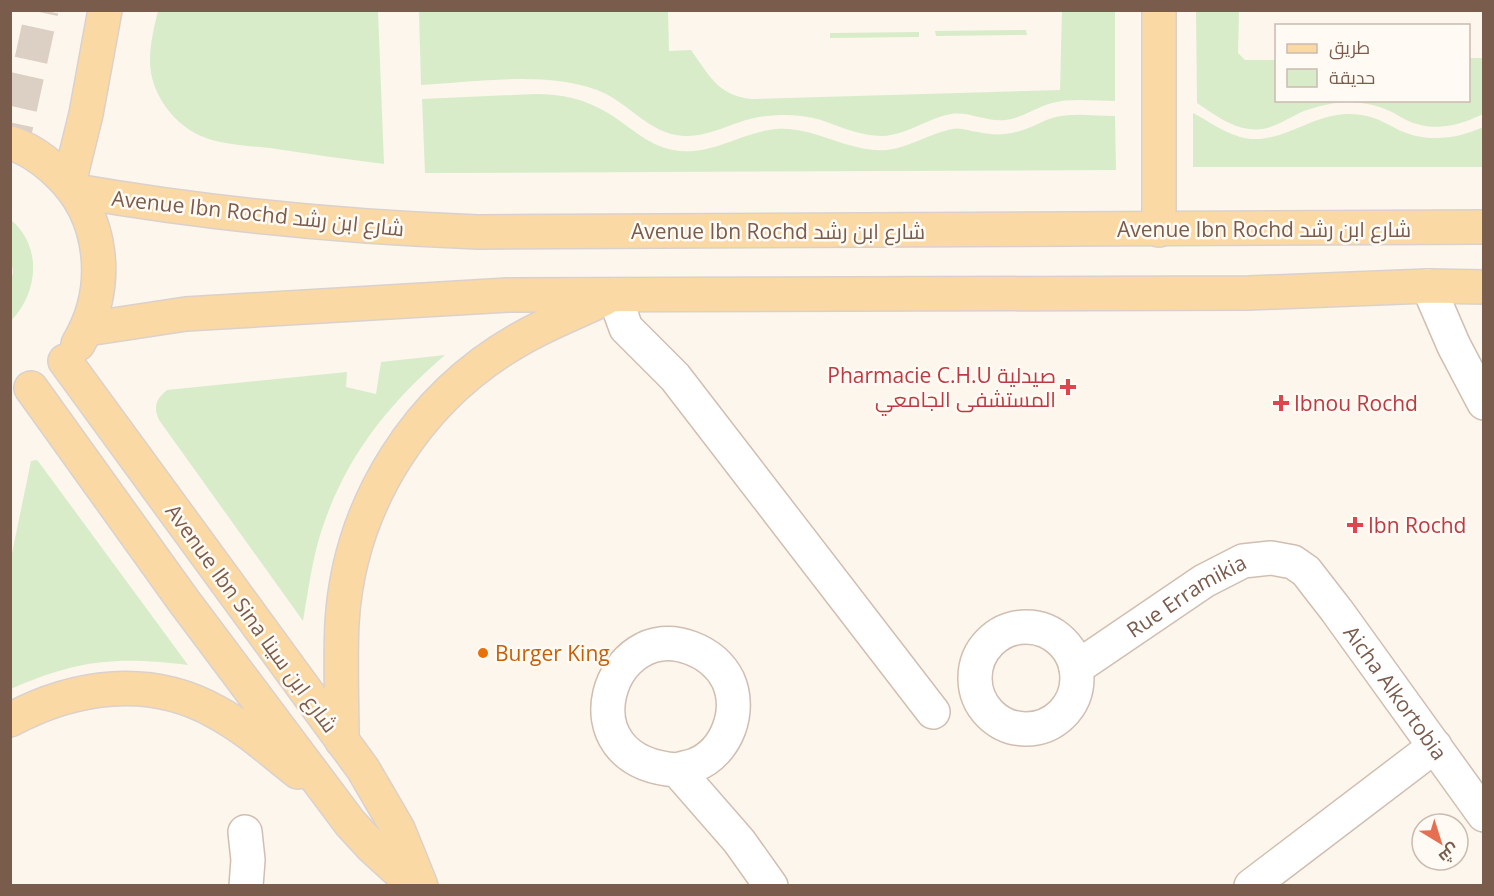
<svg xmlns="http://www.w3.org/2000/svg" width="1494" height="896" viewBox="0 0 1494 896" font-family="'Open Sans',Cairo,sans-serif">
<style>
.green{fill:#d8ecc9}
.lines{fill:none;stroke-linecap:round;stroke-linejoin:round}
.major-tunnel{stroke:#dcd0c4;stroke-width:33;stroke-dasharray:33 16;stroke-linecap:butt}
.minor-casing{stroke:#d1beb0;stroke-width:36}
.major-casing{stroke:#dad1cd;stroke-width:36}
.minor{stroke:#fff;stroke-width:33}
.major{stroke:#fbd9a5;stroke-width:33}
.health-dot{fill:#e0444e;stroke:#fffaf3;stroke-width:2}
.food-dot{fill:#e8710a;stroke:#fffaf3;stroke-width:2}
.labels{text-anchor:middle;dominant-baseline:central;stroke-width:5;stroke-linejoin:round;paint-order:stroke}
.street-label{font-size:21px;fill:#7a5c4d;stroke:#fffaf3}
.health-label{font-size:21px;fill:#be3a42;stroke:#fffaf3;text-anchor:start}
.food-label{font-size:21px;fill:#c56008;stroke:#fffaf3;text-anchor:start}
</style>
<rect width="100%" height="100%" fill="#fdf6ec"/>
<g class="green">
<path d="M 158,11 L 378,11 L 384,164 C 346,159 308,154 270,148 C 249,146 226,145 206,138 C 175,127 150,94 150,61 C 150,44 154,27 158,11 Z"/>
<path d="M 419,11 L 668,11 L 669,51 L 691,50 C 709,75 718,96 752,99 L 1060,90 L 1062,11 L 1115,11 L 1115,101 C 1094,101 1072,98 1052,103 C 1035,108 1022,118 1005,120 C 986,122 969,111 951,114 C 928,118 907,135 882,136 C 861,136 841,127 821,120 C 804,115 785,114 767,116 C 738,118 714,137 684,136 C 648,134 629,102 597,90 C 544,71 477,82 421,85 Z"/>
<path d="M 1196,11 L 1239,11 L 1238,53 L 1245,60 L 1276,60 L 1276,100 L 1468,100 L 1469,58 L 1483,58 L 1483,114 C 1463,124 1440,131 1417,124 C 1405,121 1396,113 1385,109 C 1373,104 1361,103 1349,102 C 1335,102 1318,106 1304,111 C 1285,119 1271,132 1249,129 C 1230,127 1212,113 1197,103 Z"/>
<path d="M 1026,30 L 1027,35 L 936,36 L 935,31 Z"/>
<path d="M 919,32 L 919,37 L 830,38 L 830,33 Z"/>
<path d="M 535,94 C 562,94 585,99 608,113 C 632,128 650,148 680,151 C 714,154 743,132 776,129 C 815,126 848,153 887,150 C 910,147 929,134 952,129 C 961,127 969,131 978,132 C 987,134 996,135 1005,134 C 1025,132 1035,124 1052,118 C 1071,112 1095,116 1115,116 L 1116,170 L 425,173 L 422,99 Z"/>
<path d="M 1193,113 C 1210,122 1230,137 1251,139 C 1286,141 1311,115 1348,114 C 1368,114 1378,119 1395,128 C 1423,143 1455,140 1483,127 L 1483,167 L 1193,167 Z"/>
<path d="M 11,220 C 43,247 38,293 11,321 L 10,283 L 13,272 L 11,258 Z"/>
<path d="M 445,355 C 387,405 345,458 321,532 C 312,561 308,592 303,621 L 159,420 C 153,407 156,399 167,390 L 347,372 L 346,387 L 376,394 L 381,362 Z"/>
<path d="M 36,460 L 38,461 L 188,665 C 117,656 76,660 11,689 L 11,558 L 31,461 Z"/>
</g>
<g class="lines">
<path class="major-tunnel" d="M 10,156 L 42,10"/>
<defs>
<g id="minor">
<path d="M 1428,286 L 1454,346 L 1484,403"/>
<path d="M 614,295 L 626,328 L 675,377 L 933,712"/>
<circle cx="1026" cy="678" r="51"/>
<path id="s1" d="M 1076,668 L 1204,581 L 1243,561 L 1271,558 L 1293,562 L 1306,571 L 1337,611 L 1484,815"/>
<path d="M 677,770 C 683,768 689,767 695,765 C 727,752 742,711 728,680 C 720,664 707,654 691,648 C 610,616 560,762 677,770 L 739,841 L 771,886"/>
<path d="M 245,832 L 248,860 L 246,886"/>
<path d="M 1251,886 L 1435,746"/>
</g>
<g id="major">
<path d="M 1159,10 L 1159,230"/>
<path d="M 10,143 C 28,148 44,160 57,172 C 105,216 111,289 78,344"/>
<path d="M 69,183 L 86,114 L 105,10"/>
<path d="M 76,191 C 209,214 343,227 478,232 L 1484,227"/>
<path d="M 87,329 L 186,314 L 508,295 L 1249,293 L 1428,286 L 1484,287"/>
<path d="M 65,361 L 363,769 L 398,829 L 421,886"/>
<path d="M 31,388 L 183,600 L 350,823 L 373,848 L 415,886"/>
<path d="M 10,720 C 75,685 150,675 216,712 C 246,728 271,751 298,772"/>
<path d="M 342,741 C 342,702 340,662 342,623 C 349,504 418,396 522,338 C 548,323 577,312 604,299"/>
</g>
</defs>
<use href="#minor" class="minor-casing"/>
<use href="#major" class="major-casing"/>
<use href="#minor" class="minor"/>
<use href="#major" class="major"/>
</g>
<g class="health-dot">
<path d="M1065 378h6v6h6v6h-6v6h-6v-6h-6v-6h6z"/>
<path d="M1278 394h6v6h6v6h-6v6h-6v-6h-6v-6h6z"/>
<path d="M1352 516h6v6h6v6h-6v6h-6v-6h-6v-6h6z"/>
</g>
<circle class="food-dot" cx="483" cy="653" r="6"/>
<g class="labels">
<g class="street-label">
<text transform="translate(258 213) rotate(6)">Avenue Ibn Rochd شارع ابن رشد</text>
<text x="1264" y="229">Avenue Ibn Rochd شارع ابن رشد</text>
<text x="778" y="231">Avenue Ibn Rochd شارع ابن رشد</text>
<text stroke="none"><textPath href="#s1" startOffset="132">Rue Erramikia</textPath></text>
<text transform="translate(252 618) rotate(54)">Avenue Ibn Sina شارع ابن سينا</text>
<text stroke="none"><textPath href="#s1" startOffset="416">Aicha Alkortobia</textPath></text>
</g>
<g class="health-label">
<text x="1056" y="375" text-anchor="end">Pharmacie C.H.U صيدلية<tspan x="1056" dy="24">المستشفى الجامعي</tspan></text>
<text x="1294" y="403">Ibnou Rochd</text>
<text x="1368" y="525">Ibn Rochd</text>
</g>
<g class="food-label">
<text x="495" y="653">Burger King</text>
</g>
</g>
<rect width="1494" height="896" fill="none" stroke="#7a5c4d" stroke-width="24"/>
<rect x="1275" y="24" width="195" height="78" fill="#fffaf3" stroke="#cabbb1" stroke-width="1.5"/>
<rect x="1287" y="44" width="30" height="9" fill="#fbd9a5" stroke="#cabbb1" stroke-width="1.5"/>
<text x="1329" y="54" font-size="18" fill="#7a5c4d">طريق</text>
<rect x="1287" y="69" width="30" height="18" fill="#d8ecc9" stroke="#cabbb1" stroke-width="1.5"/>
<text x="1329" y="84" font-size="18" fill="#7a5c4d">حديقة</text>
<g transform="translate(1440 842) rotate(142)"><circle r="28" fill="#fffaf3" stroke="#cabbb1" stroke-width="1.5"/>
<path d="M0-4.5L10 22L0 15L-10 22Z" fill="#e76f51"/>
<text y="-9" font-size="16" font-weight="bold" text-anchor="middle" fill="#7a5c4d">ش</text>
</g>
</svg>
